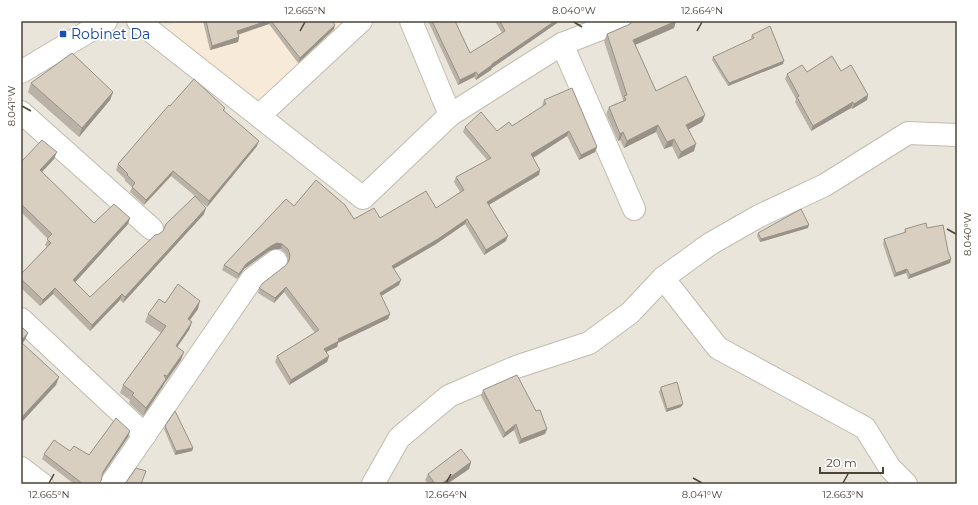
<svg xmlns="http://www.w3.org/2000/svg" width="978" height="505" viewBox="0 0 978 505" font-family="Montserrat,sans-serif">
<style>
.residential{fill:#eae5da}
.commercial{fill:#f7ead8}
.lines{fill:none;stroke-linecap:round;stroke-linejoin:round}
.street-casing{stroke:#c2bbae;stroke-width:24}
.street{stroke:#fff;stroke-width:22}
.wall{fill:#bab2a6}
.shaded-wall{fill:#979187}
.building{fill:#d8cfc1;stroke:#979187}
.ticks{fill:none;stroke:#4b4439;stroke-width:1.5}
.transit-dot{fill:#1a4fb4;stroke:#fff;stroke-width:1.5}
.labels{text-anchor:middle;dominant-baseline:central;stroke-width:3.5;stroke-linejoin:round;paint-order:stroke}
.transit-label{font-size:14px;fill:#164399;stroke:#fff;text-anchor:start}
.neatline{fill:none;stroke:#4b4439;stroke-width:1.5}
.ticks-label{font-size:10px;text-anchor:middle;fill:#4b4439}
</style>
<rect width="100%" height="100%" fill="#f6f3ec"/>
<rect class="residential" x="21" y="21" width="936" height="463"/>
<path class="commercial" d="M 180,21 L 348,21 L 258,119 L 153,32 Z"/>
<g class="lines">
<defs>
<g id="street">
<path d="M 138,21 L 363,198 L 450,115 L 562,44 L 621,21"/>
<path d="M 411,21 L 450,115"/>
<path d="M 562,44 L 634,209"/>
<path d="M 21,72 L 106,21"/>
<path d="M 21,112 L 152,229"/>
<path d="M 259,116 L 361,21"/>
<path d="M 663,278 L 718,348 L 865,428 L 890,468 L 906,484"/>
<path d="M 21,319 L 145,435"/>
<path d="M 21,468 L 42,484"/>
<path d="M 111,484 L 252,279 L 276,261"/>
<path d="M 373,484 L 399,438 L 449,396 L 516,367 L 589,343 L 630,313 L 663,278 L 710,244 L 759,216 L 825,185 L 908,133 L 957,135"/>
</g>
</defs>
<use href="#street" class="street-casing"/>
<use href="#street" class="street"/>
</g>
<g class="wall">
<path d="M 203,21 L 332,21 L 334,29 L 298,63 L 269,24 L 238,35 L 239,37 L 238,42 L 210,50 Z"/>
<path d="M 428,21 L 455,21 L 470,53 L 502,33 L 495,21 L 560,21 L 492,68 L 491,70 L 476,80 L 474,77 L 458,85 Z"/>
<path d="M 633,21 L 676,21 L 674,28 L 635,45 L 656,91 L 705,115 L 702,122 L 689,129 L 694,151 L 678,159 L 672,146 L 664,149 L 656,132 L 624,148 L 620,140 L 618,141 L 606,114 L 609,107 L 623,101 L 623,100 L 604,41 L 607,34 L 628,25 L 633,22 Z"/>
<path d="M 752,35 L 783,64 L 728,86 L 712,60 L 713,57 L 752,39 L 751,38 Z"/>
<path d="M 841,71 L 868,95 L 867,100 L 852,109 L 851,108 L 811,131 L 795,102 L 796,99 L 785,79 L 787,74 L 807,72 Z"/>
<path d="M 31,83 L 113,92 L 110,100 L 79,137 L 28,92 Z"/>
<path d="M 544,100 L 597,147 L 595,152 L 579,160 L 567,136 L 533,157 L 539,175 L 489,205 L 506,241 L 484,255 L 465,224 L 436,244 L 394,269 L 399,285 L 381,296 L 390,314 L 388,319 L 338,343 L 337,347 L 326,352 L 329,356 L 327,362 L 289,385 L 275,362 L 277,356 L 315,333 L 284,292 L 274,303 L 258,293 L 259,288 L 285,266 L 288,263 L 288,260 L 286,254 L 281,249 L 275,249 L 269,251 L 244,269 L 237,279 L 222,270 L 224,265 L 294,206 L 354,219 L 380,218 L 436,208 L 460,192 L 454,182 L 456,177 L 487,160 L 463,132 L 465,127 L 497,131 L 512,126 L 543,106 L 542,105 Z"/>
<path d="M 170,106 L 225,108 L 224,111 L 257,146 L 207,207 L 198,199 L 204,214 L 123,303 L 120,300 L 90,331 L 53,294 L 40,306 L 21,288 L 21,274 L 47,247 L 45,245 L 48,239 L 21,212 L 21,162 L 54,159 L 42,172 L 94,223 L 130,218 L 128,224 L 75,282 L 90,297 L 159,234 L 163,231 L 195,196 L 171,176 L 144,205 L 130,192 L 132,187 L 125,181 L 125,179 L 116,170 L 118,164 Z"/>
<path d="M 808,228 L 760,242 L 757,236 L 758,233 Z"/>
<path d="M 927,228 L 948,251 L 951,259 L 950,263 L 908,279 L 906,273 L 894,277 L 883,244 L 884,239 L 904,233 L 905,229 Z"/>
<path d="M 165,303 L 198,309 L 189,320 L 192,322 L 189,330 L 177,347 L 181,360 L 164,384 L 163,386 L 143,416 L 129,403 L 130,400 L 120,393 L 123,385 L 161,333 L 145,322 L 148,314 Z"/>
<path d="M 661,387 L 681,407 L 666,412 L 659,392 Z"/>
<path d="M 483,390 L 536,411 L 547,429 L 545,434 L 519,444 L 514,430 L 503,438 L 481,396 Z"/>
<path d="M 165,426 L 193,448 L 192,451 L 175,455 L 164,429 Z"/>
<path d="M 130,431 L 128,437 L 102,475 L 100,484 L 74,484 L 42,459 L 44,454 L 70,451 L 89,455 Z"/>
<path d="M 471,462 L 469,469 L 447,484 L 428,484 L 425,480 L 428,474 Z"/>
</g>
<g class="shaded-wall">
<path d="M 267,21 L 270,21 L 269,24 L 236,35 L 237,31 Z"/>
<path d="M 555,21 L 560,21 L 492,68 L 491,70 L 476,80 L 478,75 L 492,64 Z"/>
<path d="M 676,21 L 674,28 L 630,47 L 633,40 Z"/>
<path d="M 335,25 L 334,29 L 298,63 L 300,58 Z"/>
<path d="M 239,37 L 238,42 L 210,50 L 212,46 Z"/>
<path d="M 784,61 L 783,64 L 728,86 L 729,83 Z"/>
<path d="M 476,72 L 474,77 L 458,85 L 460,80 Z"/>
<path d="M 113,92 L 110,100 L 79,137 L 82,128 Z"/>
<path d="M 868,95 L 867,100 L 852,109 L 854,104 Z"/>
<path d="M 853,102 L 851,108 L 811,131 L 813,126 Z"/>
<path d="M 705,115 L 702,122 L 684,132 L 686,125 Z"/>
<path d="M 658,125 L 656,132 L 624,148 L 627,141 Z"/>
<path d="M 569,131 L 567,136 L 530,160 L 531,154 Z"/>
<path d="M 623,132 L 620,140 L 618,141 L 620,134 Z"/>
<path d="M 674,139 L 672,146 L 664,149 L 667,142 Z"/>
<path d="M 259,141 L 257,146 L 207,207 L 209,201 Z"/>
<path d="M 696,144 L 694,151 L 678,159 L 681,152 Z"/>
<path d="M 597,147 L 595,152 L 579,160 L 581,155 Z"/>
<path d="M 57,152 L 54,159 L 38,176 L 40,170 Z"/>
<path d="M 540,170 L 539,175 L 485,207 L 487,202 Z"/>
<path d="M 173,171 L 171,176 L 144,205 L 146,200 Z"/>
<path d="M 206,208 L 204,214 L 123,303 L 125,297 Z"/>
<path d="M 130,218 L 128,224 L 71,287 L 73,280 Z"/>
<path d="M 467,219 L 465,224 L 436,244 L 390,271 L 392,266 Z"/>
<path d="M 809,225 L 808,228 L 760,242 L 761,239 Z"/>
<path d="M 508,236 L 506,241 L 484,255 L 486,250 Z"/>
<path d="M 277,243 L 282,244 L 281,249 L 275,249 L 269,251 L 244,269 L 237,279 L 239,274 L 246,264 L 271,246 Z"/>
<path d="M 951,259 L 950,263 L 908,279 L 910,275 Z"/>
<path d="M 907,269 L 906,273 L 894,277 L 896,273 Z"/>
<path d="M 401,280 L 399,285 L 378,298 L 380,293 Z"/>
<path d="M 286,287 L 284,292 L 274,303 L 275,298 Z"/>
<path d="M 55,288 L 53,294 L 40,306 L 43,300 Z"/>
<path d="M 122,294 L 120,300 L 90,331 L 92,325 Z"/>
<path d="M 200,301 L 198,309 L 185,327 L 188,319 Z"/>
<path d="M 390,314 L 388,319 L 338,343 L 337,347 L 322,354 L 324,349 L 338,339 Z"/>
<path d="M 192,322 L 189,330 L 173,353 L 176,346 Z"/>
<path d="M 28,333 L 25,340 L 21,345 L 21,341 Z"/>
<path d="M 184,352 L 181,360 L 164,384 L 167,376 Z"/>
<path d="M 329,356 L 327,362 L 289,385 L 291,380 Z"/>
<path d="M 59,377 L 56,385 L 21,423 L 21,418 Z"/>
<path d="M 166,379 L 163,386 L 143,416 L 146,408 Z"/>
<path d="M 683,404 L 681,407 L 666,412 L 667,409 Z"/>
<path d="M 516,424 L 514,430 L 503,438 L 505,433 Z"/>
<path d="M 547,429 L 545,434 L 519,444 L 521,439 Z"/>
<path d="M 130,431 L 128,437 L 101,477 L 103,472 Z"/>
<path d="M 193,448 L 192,451 L 175,455 L 176,451 Z"/>
<path d="M 471,462 L 469,469 L 447,484 L 441,484 Z"/>
</g>
<g class="building">
<path d="M 206,21 L 267,21 L 237,31 L 239,37 L 212,46 Z"/>
<path d="M 271,21 L 332,21 L 335,25 L 300,58 Z"/>
<path d="M 432,21 L 455,21 L 470,53 L 505,31 L 500,21 L 555,21 L 492,64 L 492,65 L 478,75 L 476,72 L 460,80 Z"/>
<path d="M 634,21 L 676,21 L 633,40 L 656,91 L 686,76 L 705,115 L 686,125 L 696,144 L 681,152 L 674,139 L 667,142 L 658,125 L 627,141 L 623,132 L 620,134 L 609,107 L 626,100 L 624,96 L 627,95 L 607,34 L 628,25 Z"/>
<path d="M 770,26 L 784,61 L 729,83 L 713,57 L 754,38 L 752,35 Z"/>
<path d="M 72,53 L 113,92 L 82,128 L 31,83 Z"/>
<path d="M 832,56 L 841,71 L 851,65 L 868,95 L 854,104 L 853,102 L 813,126 L 797,97 L 799,96 L 787,74 L 802,65 L 807,72 Z"/>
<path d="M 194,79 L 225,108 L 223,110 L 259,141 L 209,201 L 173,171 L 146,200 L 132,187 L 135,183 L 127,175 L 128,174 L 118,164 L 169,105 L 170,106 Z"/>
<path d="M 572,88 L 597,147 L 581,155 L 569,131 L 531,154 L 540,170 L 487,202 L 508,236 L 486,250 L 467,219 L 438,239 L 392,266 L 401,280 L 380,293 L 390,314 L 338,339 L 339,341 L 324,349 L 329,356 L 291,380 L 277,356 L 319,330 L 286,287 L 275,298 L 259,288 L 263,283 L 285,266 L 289,261 L 290,255 L 288,249 L 282,244 L 277,243 L 271,246 L 246,264 L 239,274 L 224,265 L 286,199 L 294,206 L 316,180 L 345,205 L 354,219 L 374,208 L 380,218 L 426,191 L 436,208 L 464,190 L 456,177 L 491,158 L 465,127 L 481,112 L 497,131 L 509,122 L 512,126 L 546,104 L 544,100 Z"/>
<path d="M 42,140 L 57,152 L 40,170 L 94,223 L 114,204 L 130,218 L 73,280 L 90,297 L 155,235 L 159,234 L 163,231 L 166,224 L 195,196 L 206,208 L 125,297 L 122,294 L 92,325 L 55,288 L 43,300 L 21,279 L 21,274 L 51,243 L 47,239 L 52,234 L 21,204 L 21,162 Z"/>
<path d="M 801,209 L 809,225 L 761,239 L 758,233 Z"/>
<path d="M 926,223 L 927,228 L 943,225 L 948,251 L 951,259 L 910,275 L 907,269 L 896,273 L 884,239 L 906,232 L 905,229 Z"/>
<path d="M 178,284 L 200,301 L 188,319 L 192,322 L 176,346 L 184,352 L 167,376 L 164,375 L 166,379 L 146,408 L 132,395 L 134,393 L 123,385 L 166,326 L 148,314 L 159,299 L 165,303 Z"/>
<path d="M 21,326 L 28,333 L 21,341 Z"/>
<path d="M 21,342 L 59,377 L 21,418 Z"/>
<path d="M 517,375 L 536,411 L 540,410 L 547,429 L 521,439 L 516,424 L 505,433 L 483,390 Z"/>
<path d="M 677,382 L 683,404 L 667,409 L 661,389 L 661,387 Z"/>
<path d="M 175,411 L 193,448 L 176,451 L 165,426 Z"/>
<path d="M 116,418 L 130,431 L 103,472 L 101,481 L 98,484 L 83,484 L 44,454 L 54,440 L 70,451 L 74,446 L 89,455 Z"/>
<path d="M 461,449 L 471,462 L 441,484 L 435,484 L 428,474 Z"/>
<path d="M 136,468 L 146,471 L 141,484 L 125,484 Z"/>
</g>
<path class="ticks" d="M 574,22 L 582,27M 300,31 L 305,22M 697,31 L 702,22M 22,106 L 31,111M 947,229 L 956,234M 693,478 L 702,483M 49,483 L 54,474M 446,483 L 451,474M 843,483 L 848,474"/>
<rect class="transit-dot" x="59" y="30" width="8" height="8" rx="2"/>
<g class="labels">
<g class="transit-label">
<text x="71" y="34">Robinet Da</text>
</g>
</g>
<rect width="978" height="505" fill="none" stroke="#ffffff" stroke-width="44"/>
<path d="M820 467v6h63v-6" fill="none" stroke="#4b4439" stroke-width="2"/>
<text x="826" y="467" font-size="12" fill="#4b4439" stroke="#ffffff" stroke-width="3" paint-order="stroke">20 m</text>
<rect x="22" y="22" width="934" height="461" class="neatline"/>
<g class="ticks-label">
<text x="305" y="14">12.665°N</text>
<text x="574" y="14">8.040°W</text>
<text x="702" y="14">12.664°N</text>
<text transform="translate(11 106) rotate(-90)" y="4">8.041°W</text>
<text transform="translate(967 234) rotate(-90)" y="4">8.040°W</text>
<text x="49" y="498">12.665°N</text>
<text x="446" y="498">12.664°N</text>
<text x="702" y="498">8.041°W</text>
<text x="843" y="498">12.663°N</text>
</g>
</svg>
